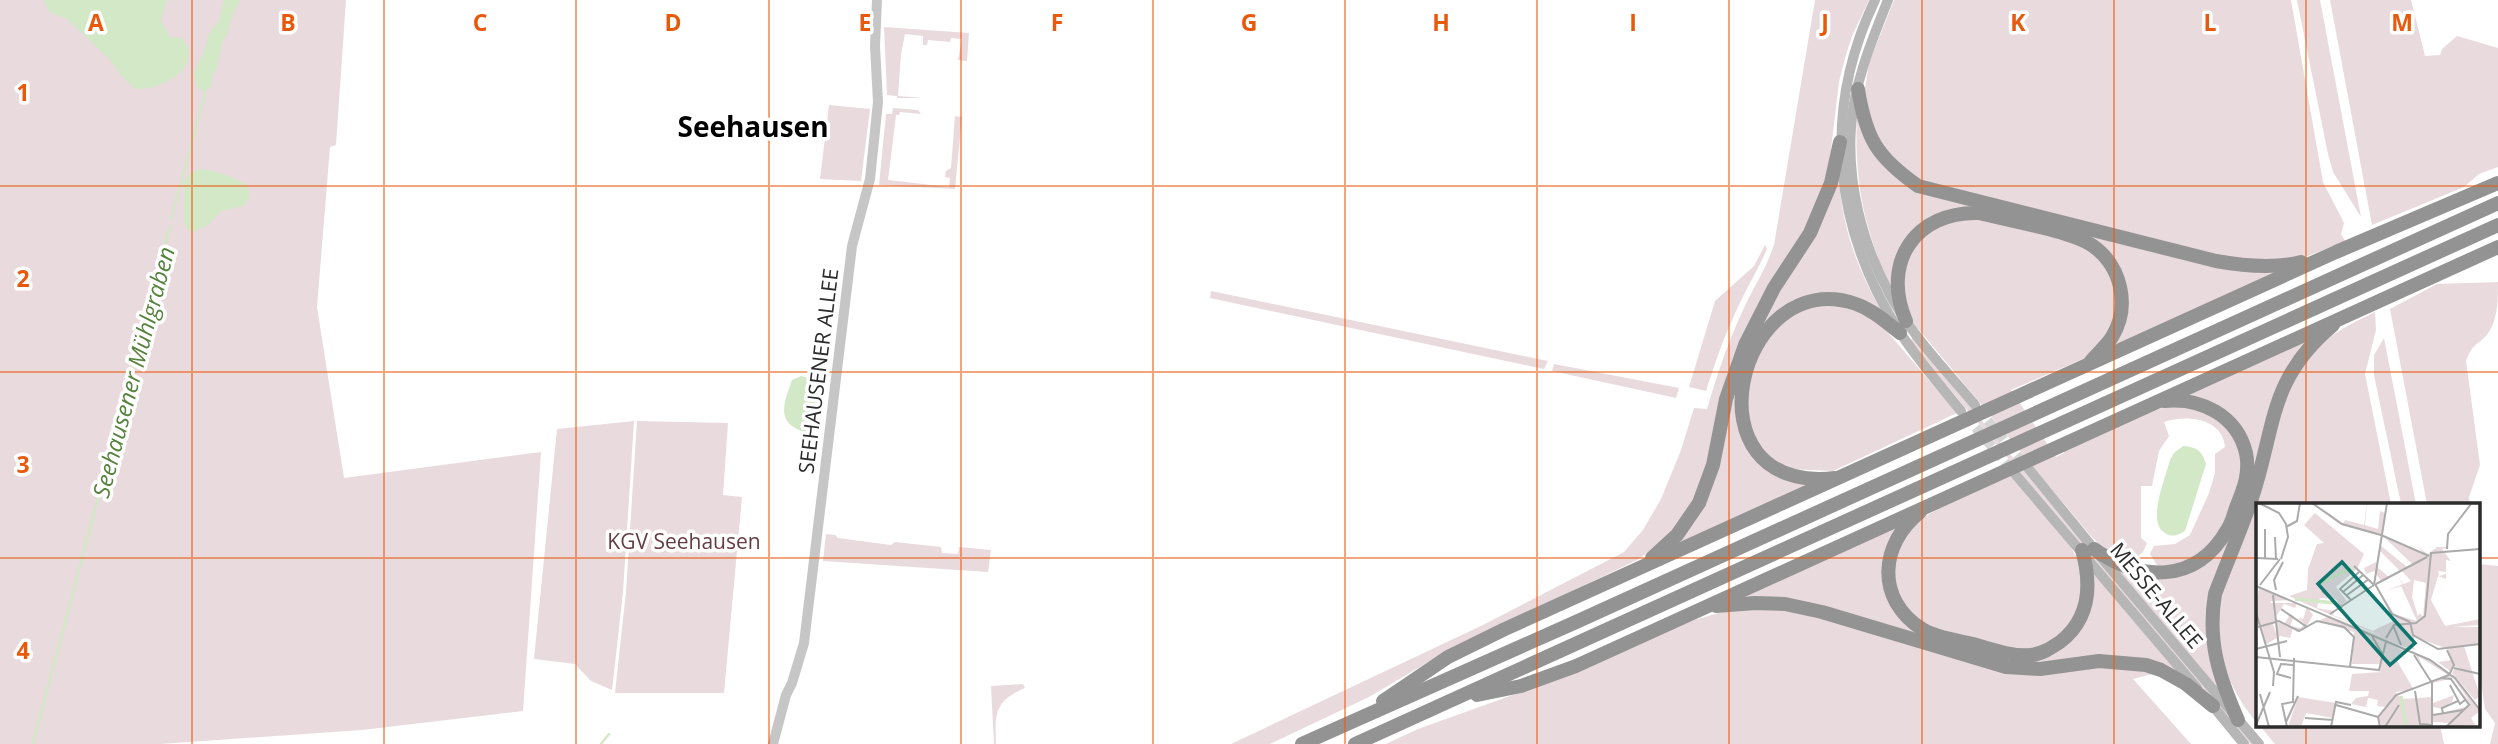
<svg xmlns="http://www.w3.org/2000/svg" width="2498" height="744" viewBox="0 0 2498 744" font-family="'Open Sans',sans-serif">
<style>
.green{fill:#e9dade}
.water{fill:#d3e8c6}
.lines{fill:none;stroke-linecap:round;stroke-linejoin:round}
.stream{stroke:#d3e8c6;stroke-width:2.5}
.secondary-tunnel{stroke:#d5d5d5;stroke-width:10;stroke-dasharray:10 5;stroke-linecap:butt}
.tertiary{stroke:#c6c6c6;stroke-width:10}
.secondary{stroke:#b6b6b6;stroke-width:10}
.motorway{stroke:#939393;stroke-width:14}
.grid{fill:none;stroke:#e8590c;stroke-width:2;stroke-opacity:0.55}
.labels{text-anchor:middle;dominant-baseline:central;stroke-width:7;stroke-linejoin:round;paint-order:stroke}
.street-label{font-size:21px;fill:#2c2c2c;stroke:#fff}
.park-label{font-size:21px;fill:#643c45;stroke:#fff}
.water-label{font-size:23px;font-style:italic;fill:#56823d;stroke:#fff}
.district-label{font-size:28px;font-weight:bold;fill:#000;stroke:#fff}
.inset-river{fill:none;stroke:#d3e8c6;stroke-width:3.5}
.inset-road{fill:none;stroke:#ababab;stroke-width:2}
.view{fill:#0f766e;fill-opacity:0.15;stroke:#0f766e;stroke-width:3.5}
.inset-edge{fill:none;stroke:#2c2c2c;stroke-width:3.5}
.grid-label{font-size:23px;text-anchor:middle;font-weight:bold;fill:#e8590c;stroke:#fff;stroke-width:7;stroke-linejoin:round;paint-order:stroke}
</style>
<rect width="100%" height="100%" fill="#fff"/>
<g class="green">
<path d="M 0,0 L 346,0 L 336,145 L 330,147 L 317,307 L 344,478 L 541,452 L 523,711 L 362,730 L 160,744 L 0,744 Z"/>
<path d="M 1815,0 L 1869,0 L 1852,36 L 1845,58 L 1839,82 L 1828,175 L 1814,217 L 1770,287 L 1711,461 L 1686,515 L 1658,546 L 1637,560 L 1440,655 L 1369,697 L 1270,744 L 1231,744 L 1483,625 L 1624,552 L 1643,530 L 1661,499 L 1681,450 L 1694,408 L 1707,409 C 1717,375 1728,342 1743,310 C 1753,288 1766,269 1774,245 Z"/>
<path d="M 1894,0 L 2291,0 L 2323,182 L 2344,223 L 2341,234 L 2345,241 L 2308,256 L 2290,259 L 2239,261 L 1920,183 L 1874,137 L 1865,89 L 1869,63 Z"/>
<path d="M 2297,0 L 2320,0 L 2361,217 L 2333,172 L 2328,154 Z"/>
<path d="M 2330,0 L 2411,0 L 2425,56 L 2440,55 L 2442,49 L 2457,36 L 2498,48 L 2498,167 L 2479,174 L 2464,187 L 2372,225 Z"/>
<path d="M 884,27 L 969,33 L 967,61 L 958,60 L 962,39 L 951,38 L 950,42 L 928,40 L 927,45 L 923,45 L 923,36 L 905,34 L 901,54 L 898,96 L 923,98 L 897,98 L 897,96 L 887,95 Z"/>
<path d="M 829,105 L 870,109 L 861,181 L 820,179 Z"/>
<path d="M 893,108 L 918,110 L 921,114 L 900,112 L 899,115 L 896,115 L 888,180 L 949,187 L 950,178 L 945,177 L 946,171 L 951,168 L 955,116 L 962,117 L 955,189 L 879,185 L 886,114 L 892,114 Z"/>
<path d="M 1857,110 L 1889,171 L 2221,266 L 2288,268 L 2104,353 L 2119,333 L 2110,257 L 1980,210 L 1927,220 L 1891,291 C 1863,222 1854,185 1857,110 Z"/>
<path d="M 1839,176 C 1841,224 1857,269 1881,310 L 1856,300 L 1774,315 L 1763,325 Z"/>
<path d="M 1963,216 L 2071,240 L 2091,248 L 2115,281 L 2115,323 L 2087,357 L 2011,390 L 2056,457 L 2064,453 L 2064,451 L 2154,410 L 2174,405 L 2215,415 L 2237,440 L 2244,473 L 2226,525 L 2199,556 L 2160,570 L 2150,554 L 2154,546 L 2175,544 L 2190,535 L 2209,493 L 2215,473 L 2215,454 L 2225,447 C 2223,418 2186,414 2164,422 L 2169,436 L 2159,451 L 2152,486 L 2141,486 L 2141,538 L 2147,543 L 2143,552 L 2128,565 L 2100,545 L 2090,535 L 1911,320 L 1900,279 L 1921,234 Z"/>
<path d="M 1765,245 L 1767,249 C 1757,272 1743,294 1733,318 C 1722,342 1714,366 1706,391 L 1689,387 L 1715,301 L 1754,266 Z"/>
<path d="M 2498,282 C 2498,300 2498,322 2486,336 C 2474,348 2474,342 2466,361 L 2480,465 L 2469,497 L 2470,504 L 2427,504 L 2390,309 L 2437,284 Z"/>
<path d="M 1211,291 L 1543,360 L 1548,361 L 1544,369 L 1210,298 Z"/>
<path d="M 1832,304 L 1866,314 L 1885,329 L 1957,413 L 1833,471 L 1790,469 L 1767,456 L 1751,433 L 1746,385 L 1770,332 L 1805,308 Z"/>
<path d="M 2375,312 L 2376,330 L 2365,374 L 2391,504 L 2258,504 L 2258,724 C 2235,697 2222,669 2218,633 C 2214,591 2246,515 2259,473 C 2269,443 2276,409 2292,382 C 2298,372 2305,360 2313,352 C 2332,332 2353,323 2375,312 Z"/>
<path d="M 2319,331 L 2304,350 L 2216,578 L 2221,693 L 2115,567 L 2191,570 L 2245,498 L 2242,434 L 2184,397 Z"/>
<path d="M 1914,337 L 1940,371 L 2254,744 L 2250,744 L 1936,373 L 1910,340 Z"/>
<path d="M 2384,338 L 2416,504 L 2401,504 L 2374,375 L 2374,355 Z"/>
<path d="M 1554,364 L 1679,388 L 1676,398 L 1552,371 Z"/>
<path d="M 1733,396 L 1735,396 L 1736,417 L 1744,440 L 1808,482 L 1809,486 L 1668,550 L 1679,537 Z"/>
<path d="M 634,421 L 623,592 L 612,690 L 591,681 L 575,664 L 534,659 L 557,429 Z"/>
<path d="M 637,421 L 728,423 L 723,495 L 742,497 L 724,693 L 615,693 L 626,592 Z"/>
<path d="M 2010,476 L 2070,546 L 2080,563 L 2084,598 L 2064,635 L 2028,652 L 1927,626 L 1900,601 L 1893,574 L 1897,547 L 1915,522 L 1940,508 Z"/>
<path d="M 1900,523 L 1892,536 L 1897,612 L 1994,655 L 2059,649 L 2094,570 L 2182,675 L 2161,667 L 2031,666 L 1818,607 L 1735,601 Z"/>
<path d="M 826,534 L 835,535 L 838,538 L 891,545 L 895,542 L 941,547 L 942,553 L 958,554 L 959,547 L 991,550 L 988,572 L 823,561 Z"/>
<path d="M 2479,564 L 2498,566 L 2498,744 L 2490,744 L 2495,723 L 2485,709 L 2479,669 Z"/>
<path d="M 1754,608 L 1784,609 L 1813,615 L 1995,669 L 2099,665 L 2156,673 L 2133,679 L 2191,744 L 1386,744 L 1418,729 L 1563,677 L 1684,623 L 1722,612 Z"/>
<path d="M 1023,684 L 1025,688 C 994,701 995,714 996,744 L 994,744 L 991,686 Z"/>
<path d="M 2259,725 L 2440,725 L 2444,744 L 2275,744 Z"/>
</g>
<g class="water">
<path d="M 44,0 L 167,0 L 161,21 L 170,37 L 182,38 C 206,66 161,91 136,89 C 127,83 116,69 110,60 L 67,19 L 49,12 Z"/>
<path d="M 224,0 L 241,0 L 234,11 L 228,33 L 223,40 L 216,71 L 212,76 L 212,86 L 209,89 L 202,91 L 197,87 L 194,73 L 205,49 L 208,35 L 219,21 Z"/>
<path d="M 200,169 C 209,169 240,178 246,185 C 249,189 249,192 250,197 L 244,206 L 221,211 L 208,225 L 193,232 L 187,229 L 184,224 L 184,181 L 191,173 Z"/>
<path d="M 801,376 L 816,380 C 823,388 823,418 815,427 C 813,428 806,431 804,432 C 775,422 784,403 792,380 Z"/>
<path d="M 2183,446 C 2197,447 2202,451 2206,464 L 2185,531 C 2178,535 2172,538 2165,533 C 2146,523 2166,477 2170,460 L 2174,453 Z"/>
</g>
<g class="lines">
<g class="stream">
<path d="M 171,219 L 207,87"/>
<path d="M 33,744 L 170,226"/>
<path d="M 601,744 L 609,734"/>
</g>
<g class="secondary-tunnel">
<path d="M 1978,409 L 2026,466"/>
<path d="M 1966,416 L 2014,473"/>
</g>
<path class="tertiary" d="M 773,744 L 786,695 L 792,683 L 804,643 L 852,246 L 870,179 L 878,102 L 875,46 L 877,0"/>
<g class="secondary">
<path d="M 1875,0 C 1822,111 1833,227 1899,331 C 1917,359 1940,385 1961,411"/>
<path d="M 1888,0 C 1872,40 1854,83 1851,127 C 1847,183 1862,242 1888,291 C 1909,333 1945,369 1975,405"/>
<path d="M 2028,468 L 2094,549 L 2259,744"/>
<path d="M 2015,474 L 2197,688"/>
<path d="M 2208,700 L 2244,744"/>
</g>
<g class="motorway">
<path d="M 1858,89 C 1866,139 1877,157 1918,186 L 2216,261 C 2244,266 2274,269 2301,262"/>
<path d="M 1906,321 C 1881,263 1915,211 1979,213 C 2006,220 2072,231 2093,246 C 2121,266 2131,306 2112,337 C 2107,345 2098,353 2091,361"/>
<path d="M 1835,478 C 1682,495 1737,263 1856,304 C 1873,310 1886,322 1900,333"/>
<path d="M 1920,512 C 1880,544 1875,599 1922,629 C 1936,638 1957,640 1973,644 C 1991,649 2012,657 2031,655 C 2042,654 2051,648 2060,642 C 2090,619 2092,585 2082,550"/>
<path d="M 2094,549 C 2140,582 2196,584 2227,530 C 2232,523 2234,513 2237,505 C 2244,488 2250,472 2246,453 C 2237,415 2200,397 2164,401"/>
<path d="M 1652,558 L 1677,535 L 1699,503 L 1713,465 L 1726,399 L 1745,345 L 1774,288 L 1810,233 L 1831,183 L 1840,142"/>
<path d="M 1716,606 L 1755,603 L 1785,604 L 1822,612 L 2006,667 L 2040,669 L 2099,661 L 2146,665 L 2161,670 L 2186,684 L 2213,706"/>
<path d="M 1477,695 L 1521,686 L 1576,666 L 2498,247"/>
<path d="M 1383,701 L 1448,657 L 1505,629 L 2336,252 L 2498,183"/>
<path d="M 2238,720 C 2219,677 2207,641 2215,594 C 2227,562 2241,530 2252,498 C 2276,426 2268,379 2333,325"/>
<path d="M 1302,744 L 1576,622 L 2498,203"/>
<path d="M 1355,744 L 2498,225"/>
</g>
</g>
<path class="grid" d="M 192,0 L 192,744M 384,0 L 384,744M 576,0 L 576,744M 769,0 L 769,744M 961,0 L 961,744M 1153,0 L 1153,744M 1345,0 L 1345,744M 1537,0 L 1537,744M 1729,0 L 1729,744M 1922,0 L 1922,744M 2114,0 L 2114,744M 2306,0 L 2306,504M 0,186 L 2498,186M 0,372 L 2498,372M 0,558 L 2258,558M 2479,558 L 2498,558M 2306,725 L 2306,744"/>
<g class="labels">
<g class="street-label">
<text transform="translate(818 371) rotate(-83)">SEEHAUSENER ALLEE</text>
<text transform="translate(2157 595) rotate(50)">MESSE-ALLEE</text>
</g>
<g class="park-label">
<text x="684" y="541">KGV Seehausen</text>
</g>
<g class="water-label">
<text transform="translate(133 372) rotate(-75)">Seehausener Mühlgraben</text>
</g>
<g class="district-label">
<text x="753" y="126">Seehausen</text>
</g>
</g>
<g transform="translate(2256 503)">
<rect width="224" height="224" fill="#fff"/>
<path d="M 55,0 L 71,9 L 87,21 L 89,17 L 108,22 L 111,0 L 118,0 L 111,2 L 109,22 L 122,26 L 124,8 L 129,10 L 124,42 L 151,64 L 156,61 L 126,32 L 169,51 L 160,43 L 172,51 L 181,44 L 190,44 L 191,39 L 191,45 L 186,46 L 195,58 L 190,57 L 190,69 L 182,68 L 183,73 L 190,71 L 190,76 L 182,73 L 175,97 L 189,123 L 224,116 L 224,122 L 196,124 L 224,124 L 224,142 L 208,143 L 224,193 L 219,197 L 196,170 L 199,164 L 215,170 L 199,163 L 195,169 L 182,159 L 196,157 L 192,146 L 159,134 L 155,139 L 159,147 L 131,139 L 150,149 L 140,156 L 158,187 L 139,189 L 146,196 L 176,194 L 177,200 L 198,192 L 196,199 L 186,206 L 177,204 L 178,212 L 212,203 L 212,201 L 203,189 L 200,183 L 215,200 L 197,175 L 177,180 L 174,175 L 176,179 L 192,172 L 162,153 L 166,162 L 159,151 L 184,163 L 196,173 L 204,182 L 224,208 L 215,215 L 219,222 L 191,224 L 193,220 L 178,219 L 164,224 L 126,224 L 123,215 L 130,204 L 121,203 L 122,197 L 112,195 L 110,204 L 95,201 L 100,195 L 112,193 L 113,188 L 93,188 L 96,171 L 125,169 L 95,164 L 123,167 L 128,150 L 124,161 L 96,161 L 98,129 L 62,118 L 73,113 L 130,135 L 68,109 L 33,93 L 51,87 L 52,66 L 61,41 L 68,40 L 48,22 L 59,10 L 108,51 L 101,66 L 80,84 L 91,98 L 84,103 L 80,96 L 64,95 L 61,105 L 79,108 L 77,112 L 117,128 L 122,125 L 112,107 L 122,125 L 140,117 L 126,91 L 138,111 L 161,118 L 145,83 L 129,88 L 147,81 L 140,73 L 148,81 L 155,78 L 146,68 L 125,78 L 118,68 L 110,71 L 108,65 L 122,58 L 121,64 L 133,74 L 144,68 L 124,48 L 122,53 L 125,33 L 85,22 ZM 158,77 L 170,80 L 167,114 L 164,110 L 162,113 L 156,94 ZM 3,85 L 35,97 L 15,98 L 14,100 L 41,100 L 39,105 L 28,101 L 19,115 L 24,118 L 16,119 L 21,132 L 19,120 L 29,120 L 34,111 L 38,113 L 34,123 L 45,125 L 48,120 L 41,115 L 47,116 L 51,104 L 57,112 L 51,123 L 41,129 L 37,125 L 34,135 L 24,133 L 9,142 L 0,108 ZM 42,194 L 80,200 L 77,215 L 50,210 L 45,224 L 32,224 Z" fill="#e9dade" fill-rule="evenodd"/>
<path class="inset-river" d="M 61,82 L 97,64M 39,96 L 79,100M 145,193 L 150,223"/>
<path class="inset-road" d="M 3,0 L 23,10 L 30,21 L 32,34 L 25,56M 56,0 L 86,21 L 125,32 L 173,53M 30,24 L 41,18 L 44,0M 9,26 L 9,56M 19,34 L 20,56M 191,46 L 192,31 L 215,1M 1,55 L 22,56M 98,63 L 118,82M 119,81 L 136,111 L 154,119M 120,81 L 171,54M 4,82 L 24,56M 118,82 L 131,0M 0,83 L 174,157 L 199,175 L 224,207M 20,87 L 18,77 L 27,59M 66,88 L 86,105M 87,89 L 107,72M 17,92 L 24,154M 91,92 L 113,76M 95,97 L 84,86 L 104,68M 25,106 L 51,124M 0,110 L 18,169 L 17,183M 74,111 L 118,82M 154,119 L 157,132 L 182,146 L 224,141M 137,122 L 145,142M 2,124 L 23,118 L 43,128 L 61,118 L 88,124 L 98,134 L 94,164M 116,133 L 127,152M 130,135 L 138,122 L 160,120 L 169,113 L 175,50 L 224,46M 0,146 L 31,138M 158,152 L 176,180 L 176,224M 0,154 L 123,167 L 130,139M 198,165 L 224,171M 35,175 L 21,171 L 25,161 L 38,162M 184,175 L 195,176 L 213,202M 194,182 L 204,201 L 209,197M 159,188 L 164,221 L 176,222M 4,191 L 13,224M 80,202 L 122,214M 187,211 L 186,205 L 202,198M 177,212 L 207,207M 49,215 L 77,217M 30,219 L 42,193M 0,222 L 14,189M 31,224 L 26,201 L 37,199 L 38,155M 75,224 L 80,199 L 95,202M 124,224 L 122,214 L 140,192 L 193,172 L 198,162 L 191,147M 129,224 L 143,202M 190,224 L 214,201"/>
<path class="view" d="M 86,59 L 159,140 L 134,162 L 62,81 Z"/>
<rect width="224" height="224" class="inset-edge"/>
</g>
<g class="grid-label">
<text x="96" y="31">A</text>
<text x="288" y="31">B</text>
<text x="480" y="31">C</text>
<text x="673" y="31">D</text>
<text x="865" y="31">E</text>
<text x="1057" y="31">F</text>
<text x="1249" y="31">G</text>
<text x="1441" y="31">H</text>
<text x="1633" y="31">I</text>
<text x="1825" y="31">J</text>
<text x="2018" y="31">K</text>
<text x="2210" y="31">L</text>
<text x="2402" y="31">M</text>
<text x="23" y="101">1</text>
<text x="23" y="287">2</text>
<text x="23" y="473">3</text>
<text x="23" y="659">4</text>
</g>
</svg>
